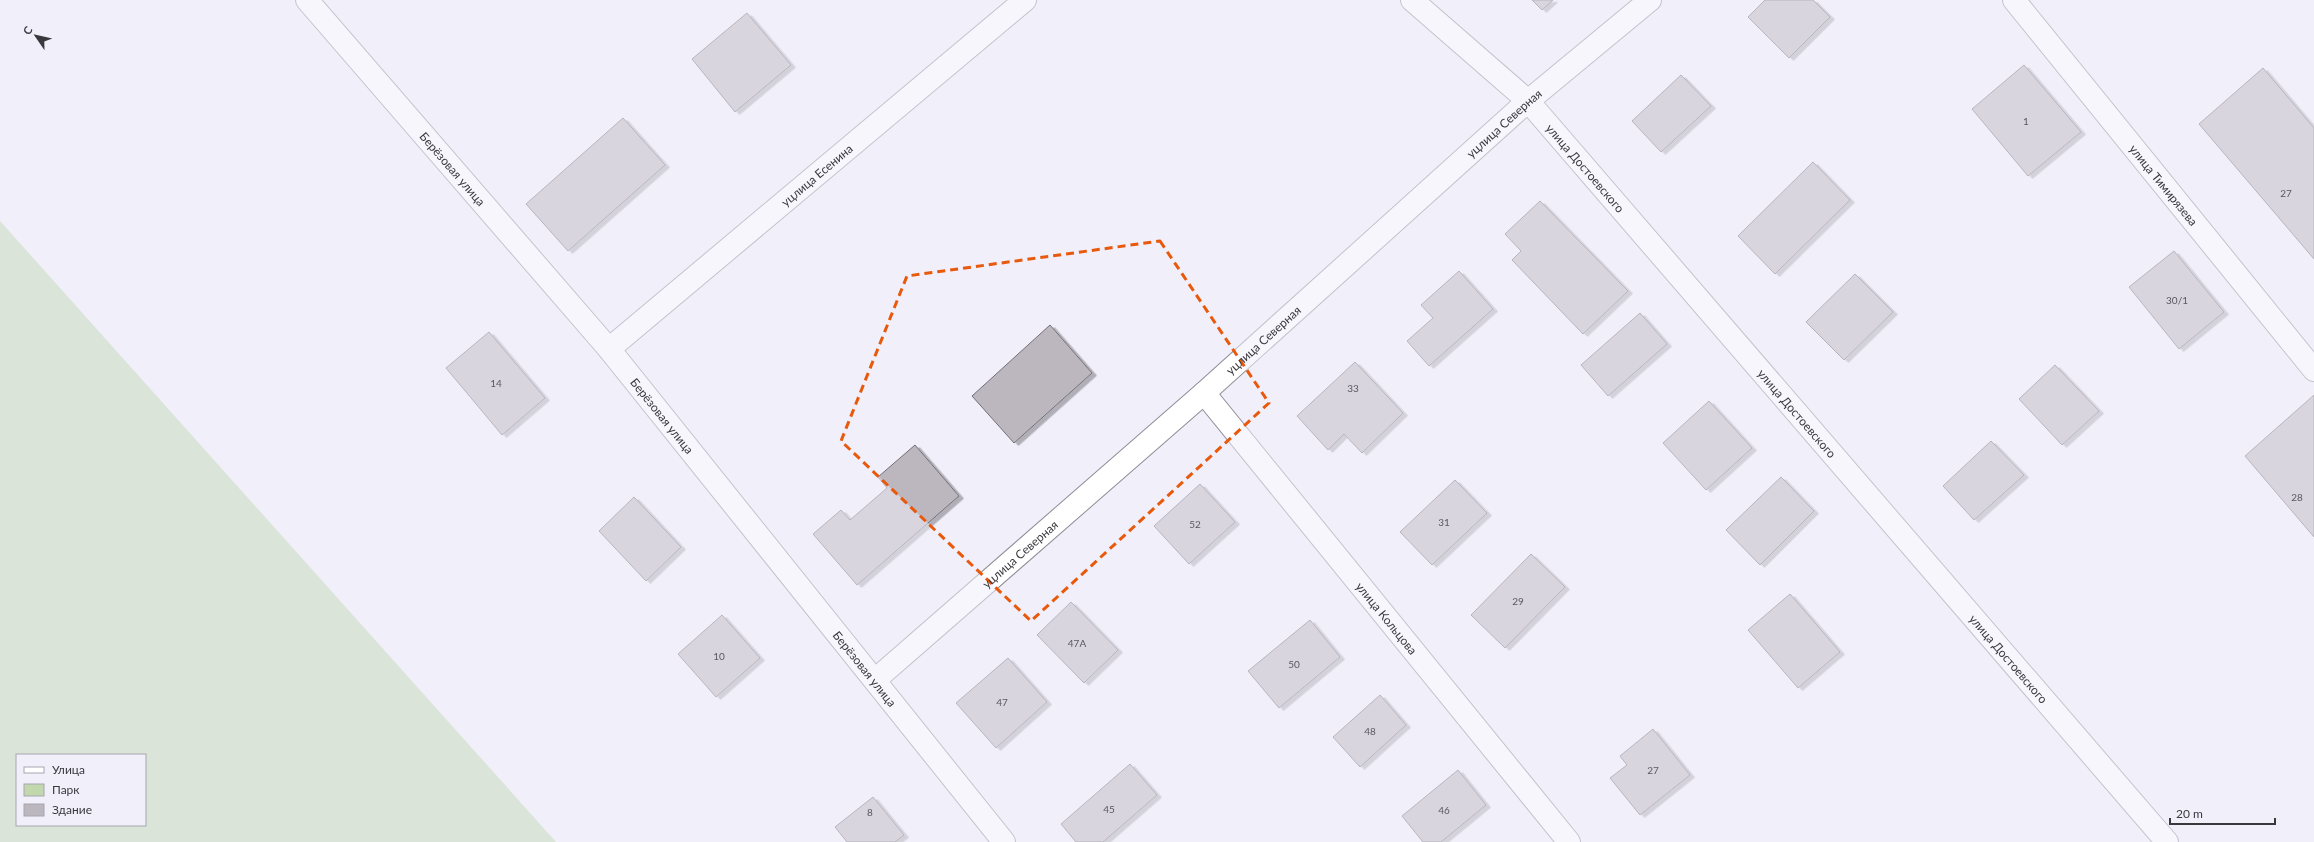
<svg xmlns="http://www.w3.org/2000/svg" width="2314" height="842" viewBox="0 0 2314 842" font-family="Lato,sans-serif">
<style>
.green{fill:#c1d8af;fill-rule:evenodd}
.building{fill:#bcb6bf;stroke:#746f77;filter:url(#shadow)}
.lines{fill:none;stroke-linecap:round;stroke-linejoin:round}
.minor-casing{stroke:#8f8e98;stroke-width:24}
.minor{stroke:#fff;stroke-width:22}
.marked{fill:none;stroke:#e8590c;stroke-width:3;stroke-dasharray:8 5;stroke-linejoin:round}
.labels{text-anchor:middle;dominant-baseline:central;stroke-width:3;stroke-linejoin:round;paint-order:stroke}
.number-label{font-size:10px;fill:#5a585e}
.street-label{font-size:12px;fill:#39383d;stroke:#f0effa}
</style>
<defs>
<filter id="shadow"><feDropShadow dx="4.5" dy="2.5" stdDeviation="0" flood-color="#0004"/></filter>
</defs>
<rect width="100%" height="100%" fill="#f0effa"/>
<path class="green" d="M 0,221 L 556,842 L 0,842 ZM 17,755 L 145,755 L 145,825 L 17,825 Z"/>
<g class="building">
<path d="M 1532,0 L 1553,0 L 1542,10 Z"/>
<path d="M 1765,0 L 1813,0 L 1830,17 L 1789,58 L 1748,17 Z"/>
<path d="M 747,13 L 791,65 L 735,112 L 692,59 Z"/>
<path d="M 2024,65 L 2081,132 L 2028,176 L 1972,109 Z"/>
<path d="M 2263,68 L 2314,128 L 2314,259 L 2199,124 Z"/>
<path d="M 1681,75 L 1711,106 L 1661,152 L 1632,121 Z"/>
<path d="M 623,118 L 665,165 L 568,251 L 526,204 Z"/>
<path d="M 1813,162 L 1850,200 L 1775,274 L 1738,236 Z"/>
<path d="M 1540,201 L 1628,291 L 1583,334 L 1512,260 L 1521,251 L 1505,234 Z"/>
<path d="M 2174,251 L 2224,312 L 2179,349 L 2129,287 Z"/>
<path d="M 1459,271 L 1493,309 L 1429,366 L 1407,341 L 1433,318 L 1421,305 Z"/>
<path d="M 1855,274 L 1893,312 L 1844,360 L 1806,322 Z"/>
<path d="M 1640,313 L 1667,344 L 1608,396 L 1581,365 Z"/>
<path d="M 1050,325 L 1092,373 L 1014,443 L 972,396 Z"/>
<path d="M 489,332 L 545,398 L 502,435 L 446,368 Z"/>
<path d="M 1355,362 L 1403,413 L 1362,453 L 1344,434 L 1328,450 L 1297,416 Z"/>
<path d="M 2055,365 L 2099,411 L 2062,445 L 2019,399 Z"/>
<path d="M 2314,395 L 2314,537 L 2245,456 Z"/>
<path d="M 1709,401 L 1752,448 L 1706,490 L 1663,443 Z"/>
<path d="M 1991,441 L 2024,475 L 1974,520 L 1943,486 Z"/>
<path d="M 915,445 L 959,496 L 857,585 L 813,534 L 841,510 L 850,520 L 887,488 L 878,477 Z"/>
<path d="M 1781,477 L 1814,511 L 1760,565 L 1726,530 Z"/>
<path d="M 1455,480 L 1487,513 L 1432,565 L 1400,532 Z"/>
<path d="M 1200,484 L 1235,522 L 1189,564 L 1154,526 Z"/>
<path d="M 634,497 L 681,547 L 646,581 L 599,531 Z"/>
<path d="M 1531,554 L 1565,587 L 1505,648 L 1471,615 Z"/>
<path d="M 1790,594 L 1840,652 L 1798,688 L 1748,630 Z"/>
<path d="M 1071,602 L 1118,650 L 1084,683 L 1037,635 Z"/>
<path d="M 722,615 L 760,658 L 716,697 L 678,654 Z"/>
<path d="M 1310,620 L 1340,657 L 1279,708 L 1248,671 Z"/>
<path d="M 1008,658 L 1047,702 L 996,748 L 956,703 Z"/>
<path d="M 1380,695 L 1406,725 L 1360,767 L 1333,737 Z"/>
<path d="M 1653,729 L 1690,775 L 1640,815 L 1610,778 L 1627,765 L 1620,756 Z"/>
<path d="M 1130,764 L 1157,795 L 1103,842 L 1076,842 L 1061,824 Z"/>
<path d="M 1458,770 L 1486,805 L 1441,842 L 1423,842 L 1402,816 Z"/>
<path d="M 873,797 L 904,835 L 895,842 L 847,842 L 835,827 Z"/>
</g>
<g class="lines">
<defs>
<g id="minor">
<path id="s1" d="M 307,0 L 609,349 L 1004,842"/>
<path id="s2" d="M 1412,0 L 1528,101 L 2167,842"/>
<path id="s3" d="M 2014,0 L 2314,370"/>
<path id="s4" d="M 609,349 L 1025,0"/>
<path id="s5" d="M 1204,393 L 1569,842"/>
<path id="s6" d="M 875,680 L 1204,393 L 1528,101 L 1650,0"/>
</g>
</defs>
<use href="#minor" class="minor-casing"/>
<use href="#minor" class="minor"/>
</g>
<path d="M0 0H2314V842H0ZM 1160,241 L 1269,403 L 1031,621 L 841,441 L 907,276 Z" fill="#f0effa" fill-opacity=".55" fill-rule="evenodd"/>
<path class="marked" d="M 1160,241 L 1269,403 L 1031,621 L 841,441 L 907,276 Z"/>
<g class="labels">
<g class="number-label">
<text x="2026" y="121">1</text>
<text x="2286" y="193">27</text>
<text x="2177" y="300">30/1</text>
<text x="496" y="383">14</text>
<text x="1353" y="388">33</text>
<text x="2297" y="497">28</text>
<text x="1444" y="522">31</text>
<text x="1195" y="524">52</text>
<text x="1518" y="601">29</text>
<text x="1077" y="643">47А</text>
<text x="719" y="656">10</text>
<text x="1294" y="664">50</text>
<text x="1002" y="702">47</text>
<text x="1370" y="731">48</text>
<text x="1653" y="770">27</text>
<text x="1109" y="809">45</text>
<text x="1444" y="810">46</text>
<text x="870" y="812">8</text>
</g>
<g class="street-label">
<text stroke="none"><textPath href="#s6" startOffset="840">уцлица Северная</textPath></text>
<text stroke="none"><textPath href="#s1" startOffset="223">Берёзовая улица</textPath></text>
<text stroke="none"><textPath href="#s2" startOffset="242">улица Достоевского</textPath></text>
<text stroke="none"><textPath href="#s4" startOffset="271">уцлица Есенина</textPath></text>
<text stroke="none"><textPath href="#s3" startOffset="238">улица Тимирязева</textPath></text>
<text stroke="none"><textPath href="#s6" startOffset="516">уцлица Северная</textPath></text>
<text stroke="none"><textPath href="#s2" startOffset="566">улица Достоевского</textPath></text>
<text stroke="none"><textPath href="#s1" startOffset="547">Берёзовая улица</textPath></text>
<text stroke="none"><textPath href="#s6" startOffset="192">уцлица Северная</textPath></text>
<text stroke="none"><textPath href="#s5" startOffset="290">улица Кольцова</textPath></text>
<text stroke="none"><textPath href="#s2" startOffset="890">улица Достоевского</textPath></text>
<text stroke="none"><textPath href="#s1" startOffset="871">Берёзовая улица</textPath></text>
</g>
</g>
<rect x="16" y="754" width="130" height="72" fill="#f0effa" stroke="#a7a6ae"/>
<rect x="24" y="767" width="20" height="6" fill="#ffffff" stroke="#a7a6ae"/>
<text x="52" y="774" font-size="12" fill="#39383d">Улица</text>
<rect x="24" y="784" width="20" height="12" fill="#c1d8af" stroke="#a7a6ae"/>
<text x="52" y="794" font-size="12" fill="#39383d">Парк</text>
<rect x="24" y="804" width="20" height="12" fill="#bcb6bf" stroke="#a7a6ae"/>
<text x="52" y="814" font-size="12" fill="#39383d">Здание</text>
<g transform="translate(36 36) rotate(304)" stroke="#f0effa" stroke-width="3" paint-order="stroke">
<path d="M0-3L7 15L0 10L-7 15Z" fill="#39383d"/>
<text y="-6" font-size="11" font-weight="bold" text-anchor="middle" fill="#39383d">С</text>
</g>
<path d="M2170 818v6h105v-6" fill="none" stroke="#39383d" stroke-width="2"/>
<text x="2176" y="818" font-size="12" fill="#39383d" stroke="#f0effa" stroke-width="3" paint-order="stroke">20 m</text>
</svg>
